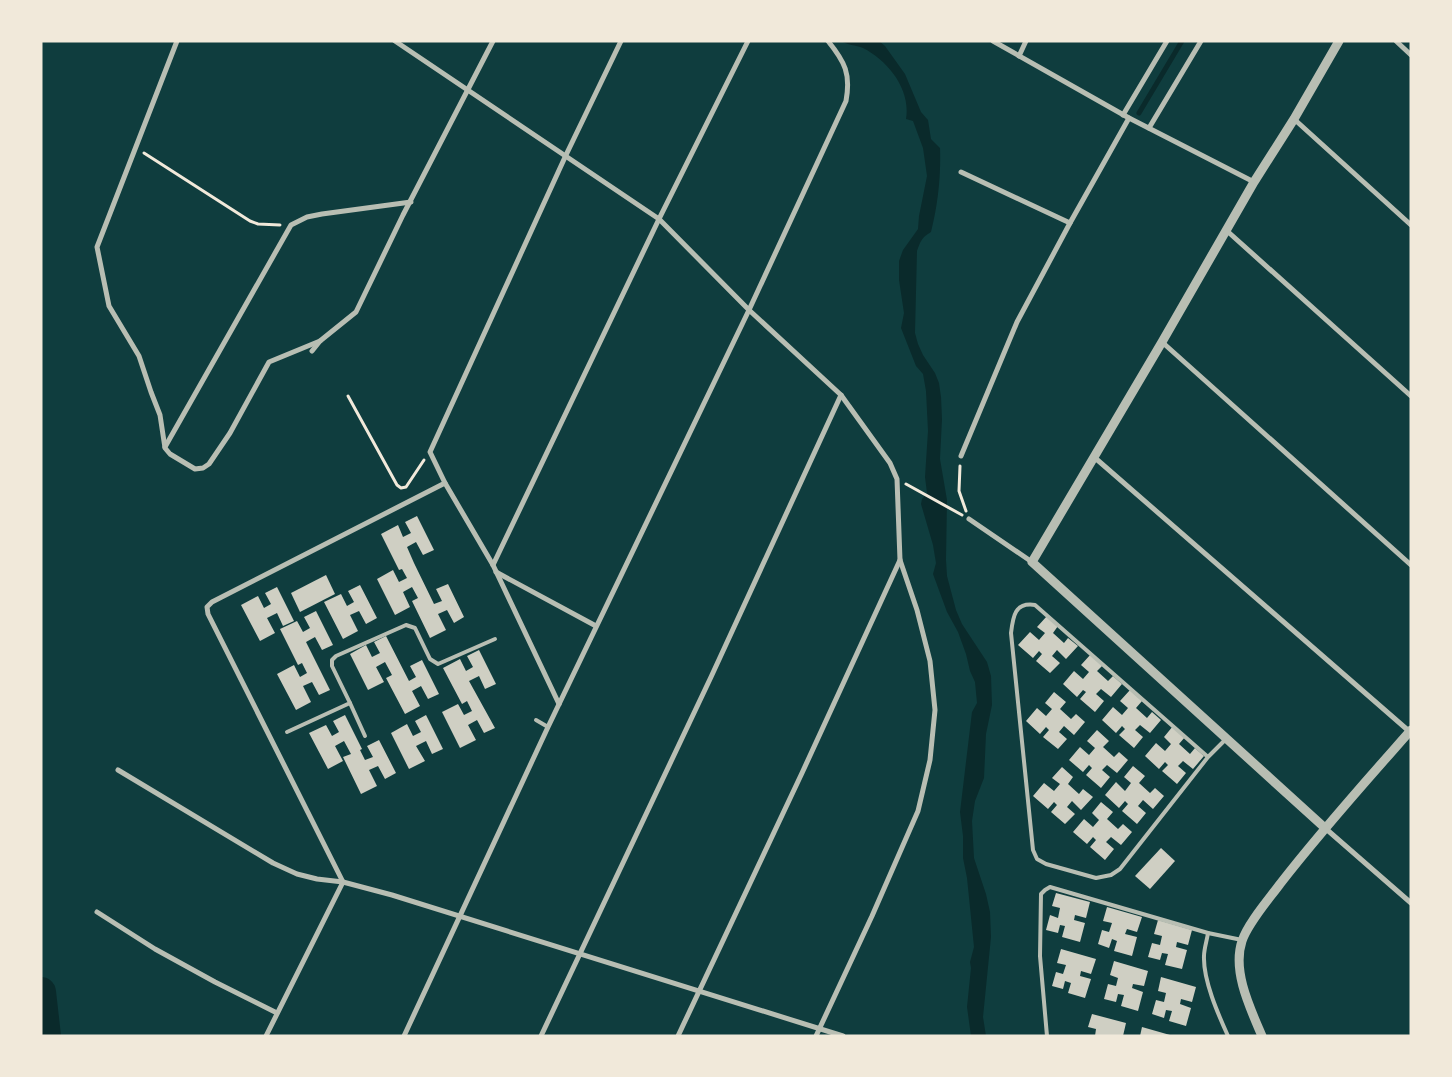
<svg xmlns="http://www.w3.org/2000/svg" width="1452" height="1077" viewBox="0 0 1452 1077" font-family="'Space Grotesk',sans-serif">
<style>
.water{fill:#0a2a2b}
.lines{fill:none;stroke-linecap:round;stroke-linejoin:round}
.stream{stroke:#0a2a2b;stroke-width:5}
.river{stroke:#0a2a2b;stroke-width:30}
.building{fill:#cfcfc3}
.path{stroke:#f1e9da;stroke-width:3}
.service{stroke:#b8beb3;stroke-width:4}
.minor{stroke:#b8beb3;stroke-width:5}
.tertiary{stroke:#b8beb3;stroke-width:9}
</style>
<rect width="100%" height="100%" fill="#0f3d3e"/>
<path class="water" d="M 841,41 L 879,41 L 885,46 L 905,74 L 921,112 L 928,120 L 931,139 L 940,148 C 941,176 938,204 931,232 C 922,237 920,242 917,251 L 915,333 L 918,344 L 923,355 L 935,373 L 939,383 L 941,397 L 942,419 L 940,459 L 947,500 L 946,560 L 947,576 L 956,610 L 962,624 L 987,662 L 991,676 L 992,705 L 986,734 L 984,778 L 975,801 L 972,821 L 974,858 L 986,894 L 990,912 L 991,937 L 983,1017 L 986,1036 L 971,1036 L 967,1007 L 971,968 L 970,962 L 974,947 L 967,878 L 963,858 L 963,836 L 960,812 L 972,712 L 977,703 L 975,682 L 970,671 L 966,654 L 958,632 L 947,612 L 933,574 L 936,563 L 933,545 L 921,504 L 922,499 L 927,493 L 925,477 L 928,431 L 926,391 L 923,374 L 916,366 L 901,328 L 904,313 L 899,280 L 899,261 L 903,250 L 918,229 L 919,216 L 927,176 L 923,148 L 913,121 L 906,119 C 911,89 888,61 863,48 C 856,45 847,45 841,41 Z"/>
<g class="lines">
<path class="stream" d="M 1139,113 L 1182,41"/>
<path class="river" d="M 41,992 L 46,1036"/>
</g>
<g class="building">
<path d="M 417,516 L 434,550 L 423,555 L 416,542 L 407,547 L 414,563 L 434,604 L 442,601 L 436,589 L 448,584 L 464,617 L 454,623 L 447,610 L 438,614 L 446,630 L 430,638 L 412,601 L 418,598 L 412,587 L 403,592 L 410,607 L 395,615 L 377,579 L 393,570 L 399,582 L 407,578 L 402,569 L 399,570 L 381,534 L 398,525 L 403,537 L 411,533 L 405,522 Z"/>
<path d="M 326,575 L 335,594 L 300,612 L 291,593 Z"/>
<path d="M 360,585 L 377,618 L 366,624 L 359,611 L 350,615 L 358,631 L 343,639 L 324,602 L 341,594 L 347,606 L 354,602 L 348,591 Z"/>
<path d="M 277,587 L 294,621 L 283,626 L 277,613 L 267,618 L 275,633 L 260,641 L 241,605 L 258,596 L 264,608 L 271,604 L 265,593 Z"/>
<path d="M 316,611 L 333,645 L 322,650 L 315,637 L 306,642 L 330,690 L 319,695 L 312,682 L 303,686 L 311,702 L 296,710 L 277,674 L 294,665 L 300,677 L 307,673 L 302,663 L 298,665 L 280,629 L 297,621 L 303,632 L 310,628 L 304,617 Z"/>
<path d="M 1047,616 L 1058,626 L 1053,633 L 1064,643 L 1068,638 L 1078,646 L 1066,659 L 1057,650 L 1052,656 L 1060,663 L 1050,673 L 1036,661 L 1042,654 L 1039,651 L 1033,658 L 1018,645 L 1030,632 L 1039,640 L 1045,633 L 1037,627 Z"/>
<path d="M 386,636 L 409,681 L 416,677 L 410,666 L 422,660 L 439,694 L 428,699 L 421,686 L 412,691 L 420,706 L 405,714 L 386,678 L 392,675 L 385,662 L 376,667 L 384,682 L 368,690 L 350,654 L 366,645 L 372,657 L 380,653 L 374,642 Z"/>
<path d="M 479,650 L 496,684 L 485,689 L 479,676 L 469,681 L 495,728 L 484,733 L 477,720 L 468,725 L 476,740 L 460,748 L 442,712 L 458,704 L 464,715 L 472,711 L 467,701 L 462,704 L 443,668 L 460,659 L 466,671 L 473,667 L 467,656 Z"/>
<path d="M 1091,654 L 1103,665 L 1097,671 L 1108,681 L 1113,676 L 1122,684 L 1111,697 L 1101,689 L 1096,694 L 1104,701 L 1095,712 L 1080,699 L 1086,692 L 1083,690 L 1077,697 L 1063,684 L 1074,671 L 1083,679 L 1089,672 L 1081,665 Z"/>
<path d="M 1130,690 L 1142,701 L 1136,708 L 1147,718 L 1152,712 L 1161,720 L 1150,733 L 1140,725 L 1135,730 L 1143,737 L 1134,748 L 1119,735 L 1125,729 L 1122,726 L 1116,733 L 1102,720 L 1113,707 L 1122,715 L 1128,708 L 1120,701 Z"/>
<path d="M 1054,692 L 1066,702 L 1060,709 L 1071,719 L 1076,714 L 1085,722 L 1074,735 L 1064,726 L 1059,732 L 1067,739 L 1058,749 L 1043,737 L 1049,730 L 1046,727 L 1040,734 L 1026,721 L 1037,708 L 1046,716 L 1052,709 L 1045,703 Z"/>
<path d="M 345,715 L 362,749 L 360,750 L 365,760 L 373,757 L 367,746 L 379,740 L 396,773 L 385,779 L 378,766 L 369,770 L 377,786 L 361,794 L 343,757 L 351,754 L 344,741 L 335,746 L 343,761 L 328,769 L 309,733 L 326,725 L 332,736 L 339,732 L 333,721 Z"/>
<path d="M 426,715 L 443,749 L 432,754 L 426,741 L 416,746 L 425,761 L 409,769 L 391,733 L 407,724 L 413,736 L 421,732 L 415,721 Z"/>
<path d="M 1173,726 L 1185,737 L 1179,744 L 1190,754 L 1195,748 L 1204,756 L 1193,769 L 1183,761 L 1178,766 L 1186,773 L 1177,784 L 1162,771 L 1168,765 L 1165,762 L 1159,769 L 1145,756 L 1156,743 L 1165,751 L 1171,744 L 1164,737 Z"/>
<path d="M 1097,730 L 1109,741 L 1103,747 L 1114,757 L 1119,752 L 1128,760 L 1117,773 L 1107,765 L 1102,770 L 1110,777 L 1101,788 L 1086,775 L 1092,768 L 1089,765 L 1083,772 L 1069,760 L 1080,747 L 1089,755 L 1095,748 L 1087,741 Z"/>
<path d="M 1133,766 L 1145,776 L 1139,783 L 1150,793 L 1155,788 L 1164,796 L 1153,809 L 1143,800 L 1138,806 L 1146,813 L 1137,824 L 1122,811 L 1128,804 L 1125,801 L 1119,808 L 1105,795 L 1116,782 L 1125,791 L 1131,783 L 1124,777 Z"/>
<path d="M 1062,767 L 1073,777 L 1068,784 L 1079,794 L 1083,789 L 1093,797 L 1081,810 L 1072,801 L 1067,807 L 1075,814 L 1065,824 L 1051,812 L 1057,805 L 1054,802 L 1048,809 L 1033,796 L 1044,783 L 1054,791 L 1060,784 L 1052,778 Z"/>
<path d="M 1101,802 L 1113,812 L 1107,819 L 1118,829 L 1123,824 L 1132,832 L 1121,845 L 1111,837 L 1106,842 L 1114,849 L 1105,860 L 1090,847 L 1096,840 L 1093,837 L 1087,844 L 1073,832 L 1084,819 L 1093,827 L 1099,820 L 1092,813 Z"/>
<path d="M 1161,848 L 1175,861 L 1150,889 L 1135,876 Z"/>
<path d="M 1056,893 L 1090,902 L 1086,918 L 1075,915 L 1074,920 L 1085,923 L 1080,942 L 1062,937 L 1065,926 L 1060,925 L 1058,933 L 1046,930 L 1050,915 L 1058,918 L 1060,908 L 1052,906 Z"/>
<path d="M 1107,907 L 1142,917 L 1137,932 L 1127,929 L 1125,934 L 1137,937 L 1132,956 L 1114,951 L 1117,941 L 1112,939 L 1109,948 L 1098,944 L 1102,930 L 1109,932 L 1112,923 L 1103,921 Z"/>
<path d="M 1158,920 L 1192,930 L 1188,945 L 1177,942 L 1176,947 L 1187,950 L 1182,969 L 1165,965 L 1168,954 L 1162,953 L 1160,960 L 1148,957 L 1152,943 L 1160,945 L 1162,936 L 1154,934 Z"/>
<path d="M 1061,949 L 1096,959 L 1091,974 L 1081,971 L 1080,976 L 1091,979 L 1085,998 L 1068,993 L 1071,983 L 1065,981 L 1063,989 L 1052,986 L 1056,972 L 1063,974 L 1066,965 L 1057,963 Z"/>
<path d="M 1114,961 L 1148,971 L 1144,986 L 1133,984 L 1132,988 L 1143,992 L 1138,1011 L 1121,1006 L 1124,995 L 1118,994 L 1116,1002 L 1104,999 L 1108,984 L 1116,986 L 1118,978 L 1110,975 Z"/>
<path d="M 1161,977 L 1196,987 L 1192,1002 L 1181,999 L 1180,1004 L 1191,1008 L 1186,1026 L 1169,1021 L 1172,1011 L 1166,1010 L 1164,1018 L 1152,1014 L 1156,1000 L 1164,1002 L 1166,993 L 1158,991 Z"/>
<path d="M 1092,1014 L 1126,1023 L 1123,1036 L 1095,1036 L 1096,1029 L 1088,1027 Z"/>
<path d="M 1142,1027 L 1170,1035 L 1170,1036 L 1140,1036 Z"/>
</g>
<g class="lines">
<g class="path">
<path d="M 144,153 L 250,221 L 258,224 L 280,225"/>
<path d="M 348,396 L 397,485 L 401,488 L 406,487 L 424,460"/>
<path d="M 960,466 L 959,491 L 966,511"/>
<path d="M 906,484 L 962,515"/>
</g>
<g class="service">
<path d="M 350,703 L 365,736"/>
<path d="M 536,720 L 548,727"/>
<path d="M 287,732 L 350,703 L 332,666 L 332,660 L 336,656 L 406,625 L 415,628 L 430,659 L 438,664 L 495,639"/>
<path d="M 1208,757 L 1035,605 C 1015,602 1013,616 1011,633 L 1033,850 L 1037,859 L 1046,864 L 1096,878 L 1111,875 L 1120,869 L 1208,757 L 1226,739"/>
<path d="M 1208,933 C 1207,940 1204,949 1204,956 C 1203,980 1218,1014 1228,1036"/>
<path d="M 1047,1036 L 1040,956 L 1041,894 L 1045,890 L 1050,887 L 1208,933 L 1242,940"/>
</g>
<g class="minor">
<path d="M 177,41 L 97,247 L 109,306 L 139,356 L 151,392 L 160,415 L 165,448 L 170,454 L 195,469 L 203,468 L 209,464 L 230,433 L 269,362 L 320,341"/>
<path d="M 395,41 L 659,219 L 749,310 L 841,395 L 890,463 L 897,479 L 900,560 L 917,610 L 930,661 L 935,710 L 930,760 L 918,811 L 872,916 L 816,1036"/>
<path d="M 993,41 L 1129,118 L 1254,182"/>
<path d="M 1396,41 L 1411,55"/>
<path d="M 1019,56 L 1026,41"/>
<path d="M 1123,115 L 1167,41"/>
<path d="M 1294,119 L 1411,225"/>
<path d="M 1149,128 L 1201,41"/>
<path d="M 961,172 L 1070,223"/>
<path d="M 1226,230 L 1411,396"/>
<path d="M 1162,342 L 1411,565"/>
<path d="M 312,351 L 320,341 L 356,312 L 403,215 L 493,41"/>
<path d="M 165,447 L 291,225 L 307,217 L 322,214 L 411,202"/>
<path d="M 961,456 L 1017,322 L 1070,223 L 1129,118"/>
<path d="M 1094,457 L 1410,732"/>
<path d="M 445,483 L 430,452 L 566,155 L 621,41"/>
<path d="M 969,519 L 1032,562"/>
<path d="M 493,565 L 659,219 L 748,41"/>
<path d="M 496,572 L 596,626"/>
<path d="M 118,770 L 273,863 L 297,874 L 317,879 L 343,882 L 392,895 L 843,1036"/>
<path d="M 1325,828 L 1411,903"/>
<path d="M 97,912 L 155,949 L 215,982 L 277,1013"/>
<path d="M 266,1036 L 343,882 L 208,614 L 207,607 L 212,602 L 445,483 L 493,565 L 559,704"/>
<path d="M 404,1036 L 548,727 L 749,310 L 846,101 C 851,74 845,62 828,41"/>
<path d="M 541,1036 L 711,677 L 841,395"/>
<path d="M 678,1036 L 802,773 L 900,560"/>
</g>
<g class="tertiary">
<path d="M 1325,828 L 1032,562 L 1162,342 L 1254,182 L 1294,119 L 1339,41"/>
<path d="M 1262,1036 C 1250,1008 1232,971 1242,941 C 1248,923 1269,899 1280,884 C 1321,831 1366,781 1411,730"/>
</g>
</g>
<rect width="1452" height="1077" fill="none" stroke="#f1e9da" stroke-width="85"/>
</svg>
